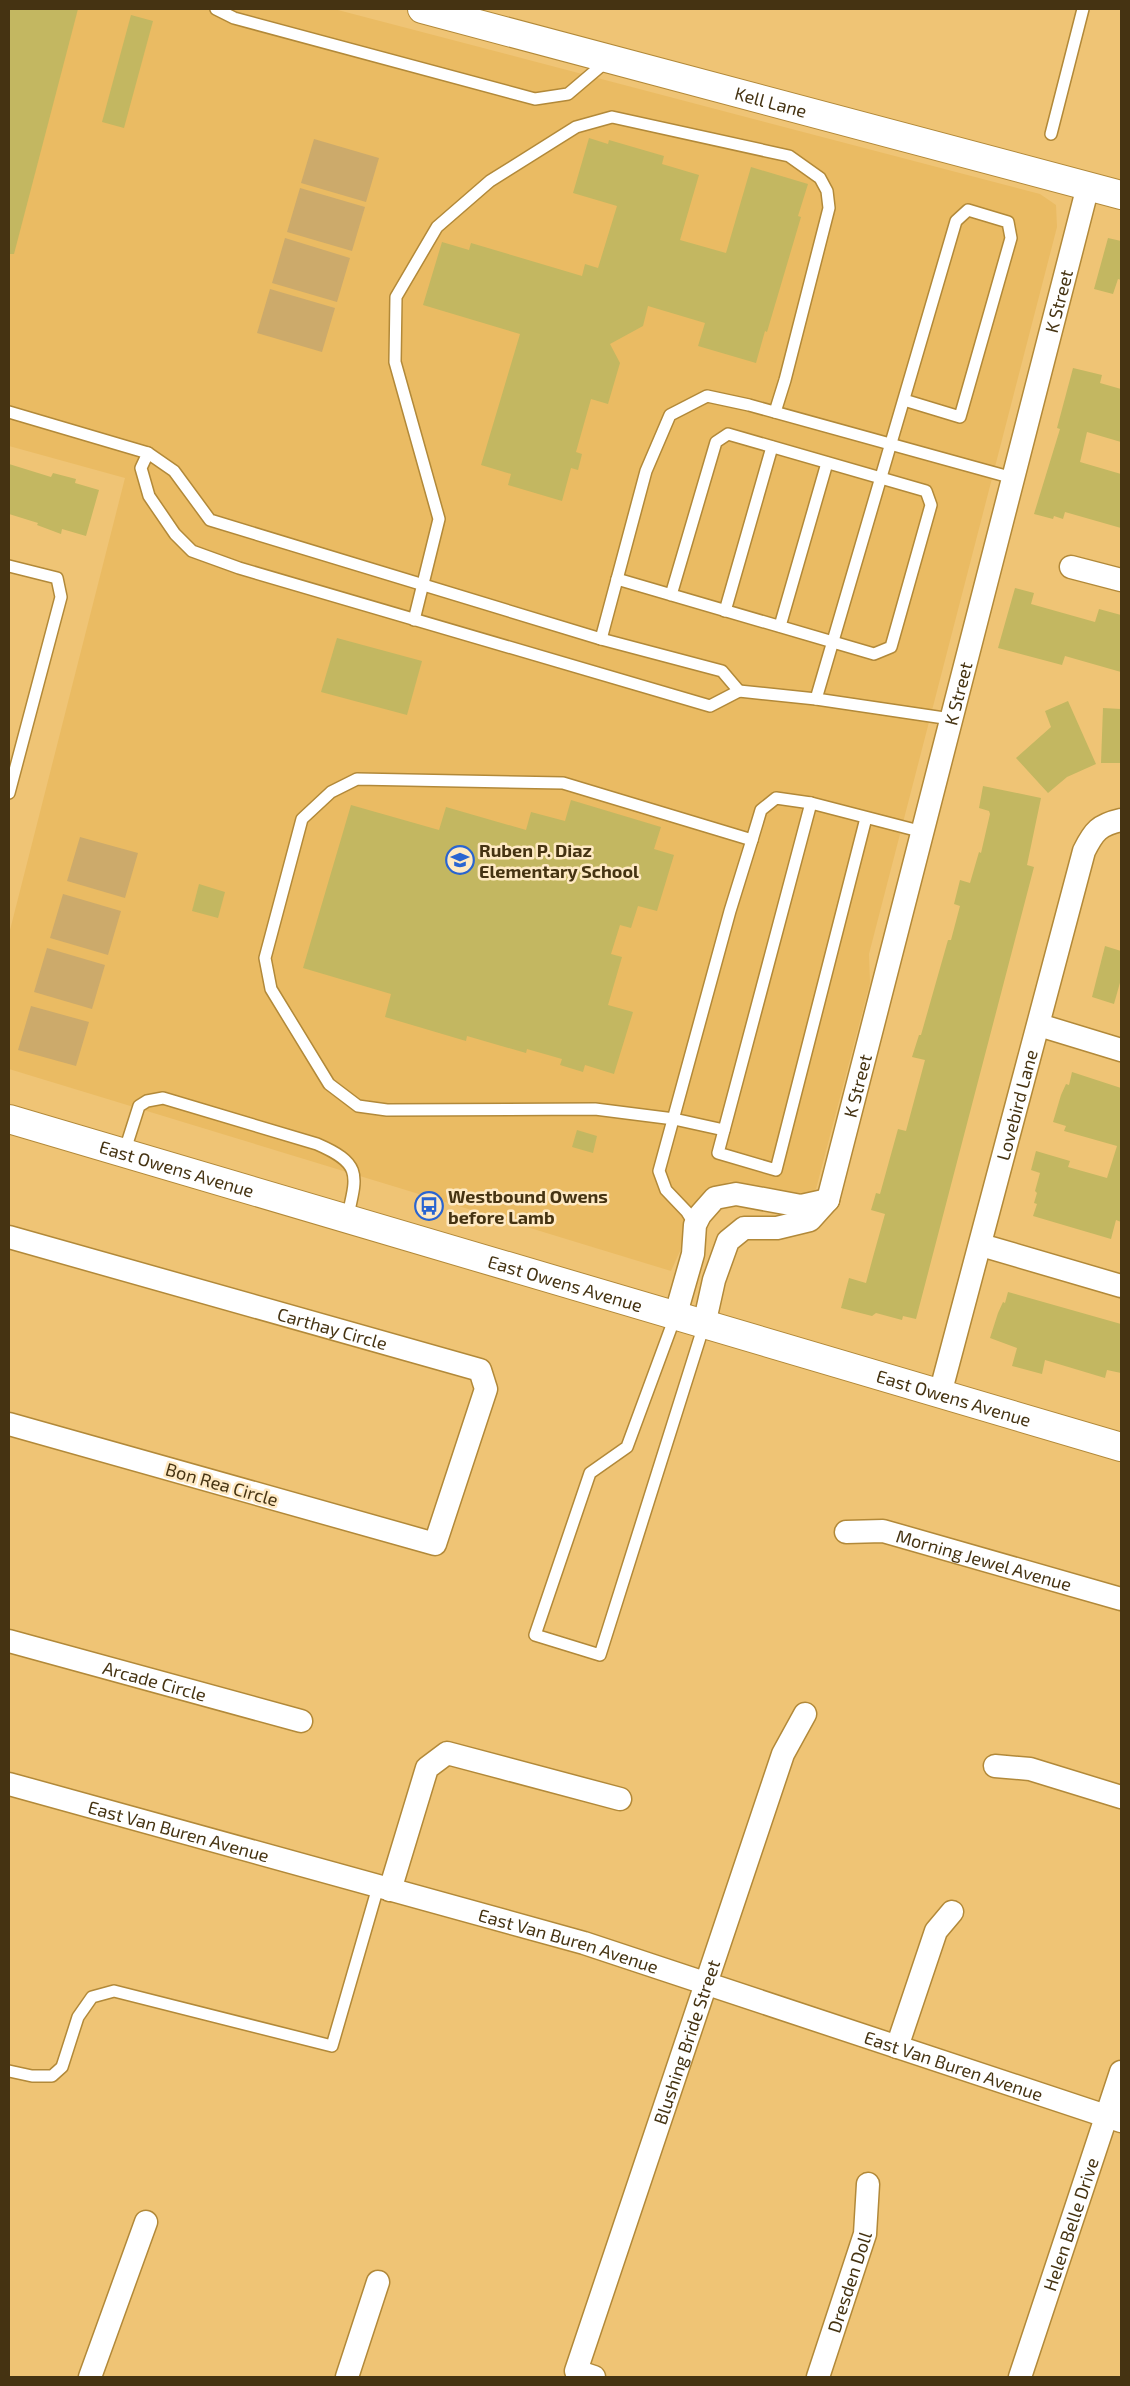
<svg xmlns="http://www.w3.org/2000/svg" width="1130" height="2386" viewBox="0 0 1130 2386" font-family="'Exo 2',sans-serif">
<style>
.built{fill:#eabb63}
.green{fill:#ccaa6b}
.building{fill:#c3b761}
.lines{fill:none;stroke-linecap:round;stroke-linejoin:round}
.lane-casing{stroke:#b28939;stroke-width:14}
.street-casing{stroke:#b28939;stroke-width:25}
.secondary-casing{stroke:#b28939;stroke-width:30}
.lane{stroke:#fff;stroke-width:11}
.street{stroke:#fff;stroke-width:22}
.secondary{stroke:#fff;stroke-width:28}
.labels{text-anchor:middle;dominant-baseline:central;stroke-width:5;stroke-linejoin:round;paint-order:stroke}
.street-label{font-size:18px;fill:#453312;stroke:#fee9c3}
.poi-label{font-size:18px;font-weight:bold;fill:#453312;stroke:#fee9c3;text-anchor:start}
</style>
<rect width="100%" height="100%" fill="#efc475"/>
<path class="built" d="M 9,9 L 334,9 L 1040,194 L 1056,205 L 1057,227 L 869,954 L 870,983 L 816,1189 L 806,1203 L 730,1181 L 703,1200 L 671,1271 L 9,1069 L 9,934 L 125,478 L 9,446 Z"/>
<g class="green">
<path d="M 314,139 L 379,158 L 366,202 L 301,183 Z"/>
<path d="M 300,188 L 365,207 L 352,251 L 287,232 Z"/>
<path d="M 285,238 L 350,258 L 337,302 L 272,283 Z"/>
<path d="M 270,289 L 335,308 L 322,352 L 257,333 Z"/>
<path d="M 80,837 L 138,853 L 125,898 L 67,881 Z"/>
<path d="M 63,894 L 121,911 L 108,955 L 50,938 Z"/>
<path d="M 47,948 L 105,965 L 92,1009 L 34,992 Z"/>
<path d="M 31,1006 L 89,1022 L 76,1066 L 18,1050 Z"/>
</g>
<g class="building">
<path d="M 9,9 L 78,9 L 14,254 L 9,254 Z"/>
<path d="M 131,15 L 153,21 L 124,128 L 102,122 Z"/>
<path d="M 589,138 L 608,144 L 609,140 L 664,156 L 662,164 L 699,175 L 680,240 L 726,253 L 751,167 L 808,184 L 798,216 L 801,217 L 767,332 L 765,331 L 756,363 L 698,346 L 705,323 L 648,306 L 643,326 L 610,344 L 620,363 L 608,404 L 591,399 L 576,452 L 582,454 L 578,470 L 571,468 L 562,501 L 508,485 L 511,474 L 481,465 L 520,334 L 423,305 L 442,242 L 469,250 L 471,243 L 582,276 L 585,264 L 598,268 L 617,206 L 573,193 Z"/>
<path d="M 1108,238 L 1121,241 L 1121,280 L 1118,279 L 1113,294 L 1094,289 Z"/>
<path d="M 1073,368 L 1102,375 L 1100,383 L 1121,389 L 1121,442 L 1087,432 L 1080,462 L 1121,474 L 1121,528 L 1065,512 L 1063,519 L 1054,516 L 1053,519 L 1034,514 L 1060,429 L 1057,428 Z"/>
<path d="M 9,464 L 51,477 L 53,473 L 76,479 L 75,483 L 99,490 L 86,536 L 62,529 L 61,534 L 37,525 L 38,523 L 9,514 Z"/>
<path d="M 1015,588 L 1034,593 L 1031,604 L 1095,622 L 1099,609 L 1121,615 L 1121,672 L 1065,656 L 1062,665 L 998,648 Z"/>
<path d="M 337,638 L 422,661 L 407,715 L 321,692 Z"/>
<path d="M 1068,701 L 1096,764 L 1067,777 L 1048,793 L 1016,758 L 1051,727 L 1045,711 Z"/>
<path d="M 1103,708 L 1121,709 L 1121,763 L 1101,763 Z"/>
<path d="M 983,786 L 1041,798 L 1027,865 L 1034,867 L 916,1319 L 903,1316 L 902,1320 L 876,1313 L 872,1316 L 841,1308 L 849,1278 L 866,1283 L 873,1257 L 885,1214 L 871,1210 L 876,1193 L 880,1194 L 898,1129 L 906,1131 L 925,1060 L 912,1057 L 919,1035 L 921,1035 L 948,940 L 951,940 L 960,906 L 954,904 L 960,880 L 970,883 L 979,852 L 981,853 L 990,814 L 989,811 L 979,808 Z"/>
<path d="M 571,800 L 661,827 L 654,849 L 674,855 L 657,911 L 638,906 L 631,928 L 620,925 L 611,954 L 622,957 L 608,1005 L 633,1012 L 614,1074 L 585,1065 L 583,1072 L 560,1065 L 562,1059 L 527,1049 L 526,1053 L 467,1036 L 466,1041 L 385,1017 L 391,994 L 303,968 L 351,805 L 439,830 L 446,807 L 526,830 L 531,812 L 565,821 Z"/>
<path d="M 199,884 L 225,892 L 218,918 L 192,911 Z"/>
<path d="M 1105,946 L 1121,951 L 1121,979 L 1114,1004 L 1092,997 Z"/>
<path d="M 1072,1072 L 1121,1088 L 1121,1222 L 1116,1220 L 1111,1239 L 1033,1216 L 1037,1204 L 1034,1203 L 1037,1193 L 1035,1191 L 1040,1173 L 1031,1170 L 1036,1151 L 1070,1161 L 1068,1167 L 1107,1178 L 1117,1146 L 1064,1131 L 1066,1126 L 1053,1122 L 1061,1095 L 1066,1084 L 1069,1085 Z"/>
<path d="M 577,1130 L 597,1136 L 593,1153 L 572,1147 Z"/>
<path d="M 1008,1292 L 1121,1324 L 1121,1373 L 1107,1370 L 1105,1378 L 1045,1360 L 1042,1374 L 1012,1366 L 1017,1348 L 990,1338 L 998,1313 L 1003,1302 L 1005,1303 Z"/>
</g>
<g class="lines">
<defs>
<g id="lane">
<path d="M 216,9 L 234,18 L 535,99 L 568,94 L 608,60"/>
<path d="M 1051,134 L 1083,9"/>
<path d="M 9,412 L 148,453"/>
<path d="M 148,453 L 174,471 L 210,520 L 601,639 L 722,671 L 739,691 L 710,706 L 239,568 L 192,551 L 175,534 L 149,496 L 141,468 Z"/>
<path d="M 9,566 L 57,578 L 61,597 L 9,793"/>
<path d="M 617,579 L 874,654 L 891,647 L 931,505 L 926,491 L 728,434 L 716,442 L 671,595"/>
<path d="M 725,611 L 772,447"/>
<path d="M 414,620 L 439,519 L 395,362 L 396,297 L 437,227 L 490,181 L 576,127 L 612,117 L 789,156 L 820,178 L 827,191 L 829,208 L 785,380 L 775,412"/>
<path d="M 780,626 L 827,463"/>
<path d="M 601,639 L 646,471 L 670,415 L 707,396 L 749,405 L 1013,478"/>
<path d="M 739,691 L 816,699 L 951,719"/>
<path d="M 816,699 L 956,221 L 968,210 L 1008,222 L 1011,238 L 960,417 L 904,400"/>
<path d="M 811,803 L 718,1153 L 776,1170 L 866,818"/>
<path d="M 724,1130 L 674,1119 L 595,1109 L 387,1110 L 358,1106 L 329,1084 L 271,989 L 265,958 L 302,819 L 331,792 L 357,779 L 563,783 L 752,840"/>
<path d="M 124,1153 L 139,1106 L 147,1101 L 163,1098 L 317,1144 C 363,1164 357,1175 347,1219"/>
<path d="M 695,1225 L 687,1212 L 666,1190 L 659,1171 L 730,911 L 752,840 L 761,810 L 776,798 L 811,803 L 923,832"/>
<path d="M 675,1317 L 627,1447 L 590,1473 L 535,1635 L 600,1655 L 704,1325"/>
<path d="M 9,2071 L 32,2076 L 52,2076 L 62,2067 L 78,2017 L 92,1997 L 114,1991 L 332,2046 L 378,1887"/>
</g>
<g id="street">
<path d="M 1071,567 L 1121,580"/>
<path d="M 1039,1025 L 1121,1050"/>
<path id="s1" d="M 9,1237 L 480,1370 L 486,1389 L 435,1544 L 9,1424"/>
<path d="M 981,1245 L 1121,1286"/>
<path d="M 675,1317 L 693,1254 L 695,1225 L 700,1215 L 715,1198 L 736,1194 L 801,1206 L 828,1200"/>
<path id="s2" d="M 704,1325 L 714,1280 L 728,1241 L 744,1228 L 777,1228 L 810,1220 L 828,1200 L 1088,186"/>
<path id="s3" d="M 940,1394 L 1084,851 C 1094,831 1099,825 1121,820"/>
<path id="s4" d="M 846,1532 L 883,1531 L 1121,1599"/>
<path id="s5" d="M 9,1641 L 301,1721"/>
<path d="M 995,1766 L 1030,1769 L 1121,1797"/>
<path id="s6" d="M 9,1784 L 584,1943 L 1121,2121"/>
<path d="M 390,1890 L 427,1768 L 447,1753 L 620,1799"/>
<path d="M 897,2047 L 936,1931 L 952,1912"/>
<path d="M 90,2377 L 146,2222"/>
<path d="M 347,2377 L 378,2282"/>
<path id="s7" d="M 594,2377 L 576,2371 L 783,1754 L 805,1714"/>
<path id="s8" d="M 818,2377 L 865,2234 L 868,2184"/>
<path id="s9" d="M 1020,2377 L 1121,2072"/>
</g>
<g id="secondary">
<path id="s10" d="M 422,9 L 1121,195"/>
<path id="s11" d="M 9,1119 L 1121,1447"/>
</g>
</defs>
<use href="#lane" class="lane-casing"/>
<use href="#street" class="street-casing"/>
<use href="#secondary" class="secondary-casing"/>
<use href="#lane" class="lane"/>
<use href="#street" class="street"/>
<use href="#secondary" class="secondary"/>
</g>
<defs>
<symbol id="school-ring" viewBox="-11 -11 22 22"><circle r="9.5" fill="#fee9c3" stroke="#2964d1" stroke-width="1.5"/><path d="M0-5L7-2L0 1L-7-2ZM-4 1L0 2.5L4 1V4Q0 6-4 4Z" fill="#2964d1"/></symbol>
<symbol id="bus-ring" viewBox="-11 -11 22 22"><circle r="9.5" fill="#fee9c3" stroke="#2964d1" stroke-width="1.5"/><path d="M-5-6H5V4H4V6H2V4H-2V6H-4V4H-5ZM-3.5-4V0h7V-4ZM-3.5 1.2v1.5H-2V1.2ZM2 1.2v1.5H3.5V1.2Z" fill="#2964d1"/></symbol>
</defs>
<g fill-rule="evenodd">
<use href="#school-ring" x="444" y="844" width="32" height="32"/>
<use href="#bus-ring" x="413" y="1190" width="32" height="32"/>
</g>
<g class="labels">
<g class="street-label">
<text stroke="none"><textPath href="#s10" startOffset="361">Kell Lane</textPath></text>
<text stroke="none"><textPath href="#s2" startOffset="1130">K Street</textPath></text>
<text stroke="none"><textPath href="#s2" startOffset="725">K Street</textPath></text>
<text stroke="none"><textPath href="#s2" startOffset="320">K Street</textPath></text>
<text stroke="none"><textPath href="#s3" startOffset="299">Lovebird Lane</textPath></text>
<text stroke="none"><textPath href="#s11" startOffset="175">East Owens Avenue</textPath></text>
<text stroke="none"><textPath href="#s11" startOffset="580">East Owens Avenue</textPath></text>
<text stroke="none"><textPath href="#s1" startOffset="336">Carthay Circle</textPath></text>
<text stroke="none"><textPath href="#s11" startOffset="985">East Owens Avenue</textPath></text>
<text transform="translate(222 1484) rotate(16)">Bon Rea Circle</text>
<text stroke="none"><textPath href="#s4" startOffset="142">Morning Jewel Avenue</textPath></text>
<text stroke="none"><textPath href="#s5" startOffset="151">Arcade Circle</textPath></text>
<text stroke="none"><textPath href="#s6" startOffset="176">East Van Buren Avenue</textPath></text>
<text stroke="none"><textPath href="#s6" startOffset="581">East Van Buren Avenue</textPath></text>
<text stroke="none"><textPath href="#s7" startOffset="366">Blushing Bride Street</textPath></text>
<text stroke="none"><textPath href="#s6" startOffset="986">East Van Buren Avenue</textPath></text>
<text stroke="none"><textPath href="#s9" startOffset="161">Helen Belle Drive</textPath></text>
<text stroke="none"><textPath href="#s8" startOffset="100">Dresden Doll</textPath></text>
</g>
<g class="poi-label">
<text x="479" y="850">Ruben P. Diaz<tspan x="479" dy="21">Elementary School</tspan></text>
<text x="448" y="1196">Westbound Owens<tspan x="448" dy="21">before Lamb</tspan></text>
</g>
</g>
<rect width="1130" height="2386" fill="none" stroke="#453312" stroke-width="20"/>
</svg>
